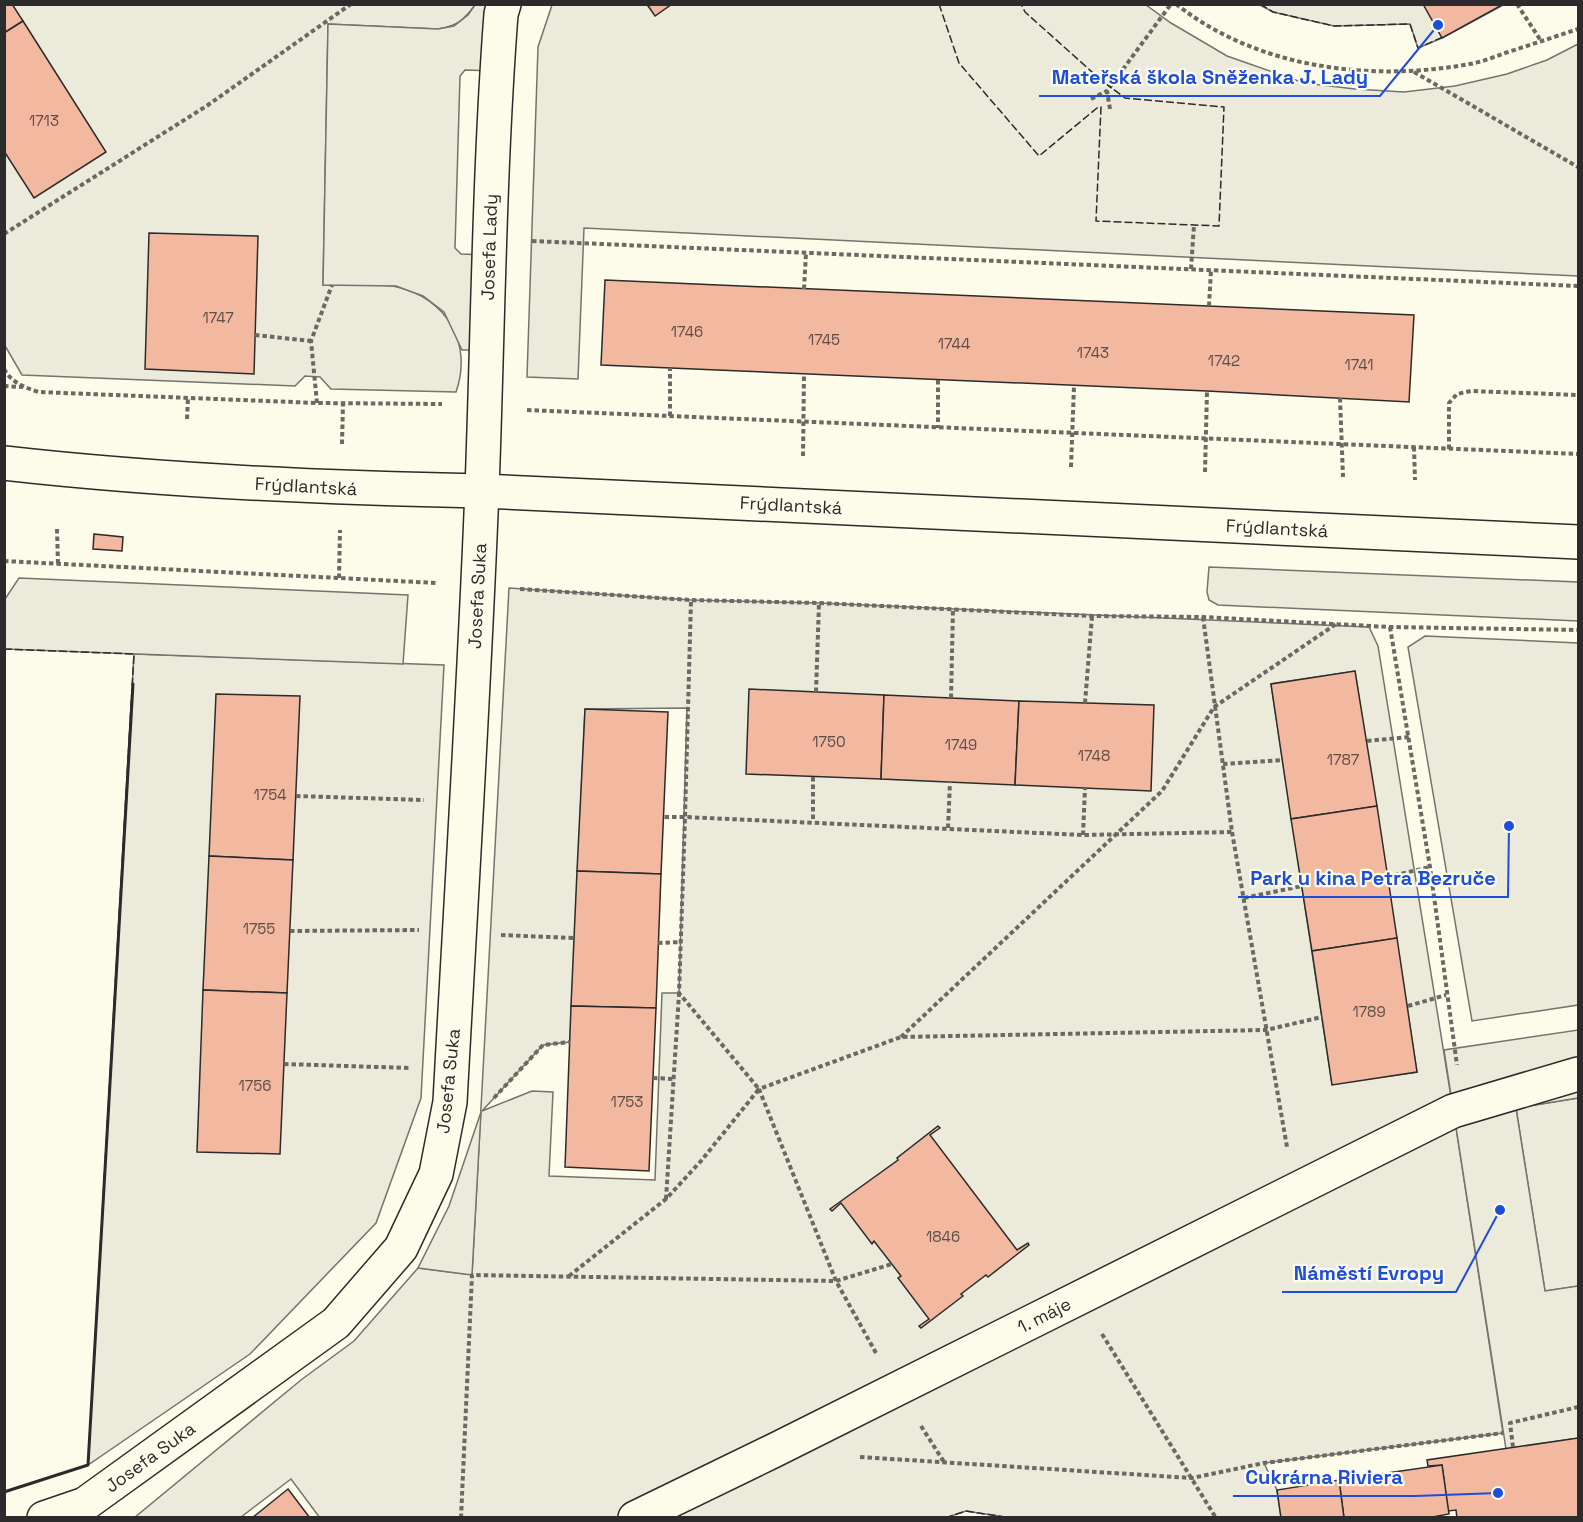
<svg xmlns="http://www.w3.org/2000/svg" width="1583" height="1522" viewBox="0 0 1583 1522" font-family="'Space Grotesk',sans-serif">
<style>
.green{fill:#ecebdb;stroke:#74746e;stroke-width:1.5;fill-rule:evenodd}
.parking{fill:#eceadb;stroke:#74746e;stroke-width:1.5}
.building{fill:#f2b8a0;stroke:#2b2b2b;stroke-width:1.5}
.lines{fill:none;stroke-linecap:round;stroke-linejoin:round}
.minor-casing{stroke:#2b2b2b;stroke-width:36}
.path{stroke:#6a6964;stroke-width:4;stroke-dasharray:4.5 3;stroke-linecap:butt}
.minor{stroke:#fdfbea;stroke-width:33}
.fence{stroke:#2b2b2b;stroke-width:1.5;stroke-dasharray:8 3;stroke-linecap:butt}
.wall{stroke:#2b2b2b;stroke-width:3}
.labels{text-anchor:middle;dominant-baseline:central;stroke-width:4.5;stroke-linejoin:round;paint-order:stroke}
.number-label{font-size:15px;fill:#5d4e48}
.street-label{font-size:18px;fill:#2b2b2b;stroke:#fdfbea}
.leader{fill:none;stroke:#1d4ed8;stroke-width:2}
.callout-dot{fill:#1d4ed8;stroke:#fdfbea;stroke-width:2}
.callout-label{font-size:20px;text-anchor:middle;font-weight:bold;fill:#1d4ed8;stroke:#fdfbea;stroke-width:4.5;stroke-linejoin:round;paint-order:stroke}
</style>
<rect width="100%" height="100%" fill="#fdfbea"/>
<g class="green">
<path d="M 672,4 L 1146,5 L 1171,23 L 1227,56 L 1304,83 L 1355,89 L 1404,92 L 1455,86 L 1507,74 L 1547,60 L 1578,44 L 1578,276 L 584,228 L 578,379 L 527,377 L 538,47 L 552,5 L 647,5 L 655,15 Z"/>
<path d="M 4,5 L 475,5 C 464,20 457,26 438,29 L 328,24 L 323,285 C 344,285 378,283 397,287 C 447,298 473,344 456,392 L 331,389 L 320,377 L 305,376 L 295,386 L 22,375 L 4,344 Z"/>
<path d="M 1260,5 L 1503,5 L 1442,38 L 1418,48 L 1410,24 L 1334,26 L 1273,12 Z"/>
<path d="M 1209,567 L 1578,582 L 1578,621 L 1218,605 L 1209,600 L 1207,592 Z"/>
<path d="M 509,588 L 691,600 L 819,603 L 1369,627 L 1378,646 L 1457,1134 L 1503,1433 L 1264,1463 L 1277,1490 L 1281,1517 L 1011,1518 L 966,1511 L 945,1518 L 320,1518 L 291,1479 L 241,1517 L 134,1518 L 301,1380 L 354,1341 L 418,1268 L 472,1275 ZM 1355,671 L 1417,1072 L 1332,1084 L 1271,684 ZM 687,708 L 679,993 L 662,993 L 655,1180 L 549,1176 L 553,1092 L 532,1091 L 482,1111 L 543,1045 L 570,1042 L 585,709 Z"/>
<path d="M 1425,636 L 1578,643 L 1578,1005 L 1472,1021 L 1408,647 Z"/>
<path d="M 134,654 L 444,665 L 421,1098 L 376,1223 L 250,1354 L 88,1465 Z"/>
<path d="M 1578,1098 L 1578,1286 L 1545,1291 L 1516,1108 Z"/>
</g>
<g class="parking">
<path d="M 475,5 L 504,5 L 496,71 L 465,70 L 460,76 L 455,248 L 461,254 L 488,255 L 486,350 L 462,350 L 444,312 L 423,296 L 396,286 L 323,285 L 328,24 L 438,29 L 454,26 L 468,15 Z"/>
<path d="M 19,578 L 408,595 L 403,664 L 5,649 L 5,599 Z"/>
<path d="M 1578,1030 L 1578,1098 L 1516,1108 L 1545,1291 L 1578,1286 L 1578,1438 L 1506,1449 L 1444,1050 Z"/>
<path d="M 481,1112 L 472,1275 L 418,1268 L 449,1206 Z"/>
</g>
<g class="building">
<path d="M 4,4 L 12,4 L 23,21 L 4,33 Z"/>
<path d="M 647,4 L 672,4 L 655,16 Z"/>
<path d="M 1423,4 L 1501,4 L 1502,5 L 1442,38 Z"/>
<path d="M 23,21 L 106,152 L 34,198 L 4,151 L 4,33 Z"/>
<path d="M 149,233 L 258,236 L 254,374 L 145,369 Z"/>
<path d="M 605,280 L 1414,315 L 1409,402 L 1207,391 L 601,365 Z"/>
<path d="M 94,534 L 123,537 L 122,551 L 93,549 Z"/>
<path d="M 1355,671 L 1377,806 L 1291,819 L 1271,684 Z"/>
<path d="M 749,689 L 884,695 L 881,779 L 746,774 Z"/>
<path d="M 216,694 L 300,696 L 293,860 L 209,856 Z"/>
<path d="M 884,695 L 1019,701 L 1015,785 L 881,779 Z"/>
<path d="M 1019,701 L 1154,705 L 1151,791 L 1015,785 Z"/>
<path d="M 585,709 L 668,712 L 661,874 L 577,871 Z"/>
<path d="M 1377,806 L 1397,938 L 1312,951 L 1291,819 Z"/>
<path d="M 209,856 L 293,860 L 287,993 L 203,990 Z"/>
<path d="M 577,871 L 661,874 L 656,1008 L 571,1006 Z"/>
<path d="M 1397,938 L 1417,1072 L 1332,1085 L 1312,951 Z"/>
<path d="M 203,990 L 287,993 L 280,1154 L 197,1152 Z"/>
<path d="M 571,1006 L 656,1008 L 649,1171 L 565,1167 Z"/>
<path d="M 938,1126 L 940,1128 L 930,1135 L 1017,1250 L 1028,1243 L 1029,1245 L 988,1277 L 986,1275 L 961,1294 L 963,1296 L 921,1328 L 919,1326 L 929,1319 L 898,1278 L 901,1276 L 874,1241 L 872,1244 L 841,1203 L 832,1211 L 830,1209 L 898,1160 L 897,1158 Z"/>
<path d="M 1578,1438 L 1578,1518 L 1457,1518 L 1456,1510 L 1448,1511 L 1442,1465 L 1428,1466 L 1427,1460 Z"/>
<path d="M 1442,1465 L 1449,1514 L 1427,1518 L 1344,1518 L 1339,1480 Z"/>
<path d="M 1339,1480 L 1344,1518 L 1281,1518 L 1277,1490 Z"/>
<path d="M 288,1489 L 310,1518 L 252,1518 Z"/>
</g>
<g class="lines">
<defs>
<g id="minor">
<path d="M 4,463 C 163,481 323,488 482,491 L 1578,542"/>
<path d="M 44,1518 L 85,1504 L 336,1323 L 401,1248 L 436,1174 L 450,1102 C 461,898 474,694 482,489 C 488,331 489,172 501,14 L 504,4"/>
<path d="M 635,1518 L 773,1451 L 1453,1111 L 1578,1074"/>
</g>
</defs>
<use href="#minor" class="minor-casing"/>
<g class="path">
<path d="M 1176,4 C 1258,69 1371,82 1470,64 C 1482,62 1494,57 1505,53 C 1530,45 1554,37 1578,29"/>
<path d="M 1517,4 L 1541,41"/>
<path d="M 1414,72 L 1578,167"/>
<path d="M 1091,99 L 1107,91"/>
<path d="M 1110,109 L 1107,91 L 1171,4"/>
<path d="M 4,234 L 208,105 L 351,4"/>
<path d="M 532,241 L 1578,286"/>
<path d="M 1191,269 L 1194,225"/>
<path d="M 804,289 L 806,253"/>
<path d="M 1209,306 L 1211,270"/>
<path d="M 255,335 L 311,341"/>
<path d="M 4,369 C 11,382 25,388 39,392 L 317,403 L 442,404"/>
<path d="M 938,380 L 938,428"/>
<path d="M 4,386 L 23,387"/>
<path d="M 1340,398 L 1343,477"/>
<path d="M 317,403 L 311,341 L 332,285"/>
<path d="M 527,410 L 1578,454"/>
<path d="M 670,416 L 670,368"/>
<path d="M 187,419 L 188,398"/>
<path d="M 342,444 L 343,403"/>
<path d="M 1414,447 L 1415,480"/>
<path d="M 1449,449 L 1449,403 L 1457,394 L 1471,391 L 1578,395"/>
<path d="M 803,456 L 804,374"/>
<path d="M 1071,467 L 1074,386"/>
<path d="M 1205,472 L 1207,391"/>
<path d="M 57,529 L 58,564"/>
<path d="M 4,561 L 437,583"/>
<path d="M 339,578 L 340,530"/>
<path d="M 520,589 L 691,600"/>
<path d="M 1203,617 L 1232,832 L 1083,835 L 685,817 L 691,600 L 819,603 L 1092,616 L 1203,617 L 1390,627 L 1578,630"/>
<path d="M 1390,627 L 1430,867 L 1457,1065"/>
<path d="M 816,692 L 819,603"/>
<path d="M 951,698 L 953,608"/>
<path d="M 1085,703 L 1092,616"/>
<path d="M 1367,741 L 1409,737"/>
<path d="M 1223,764 L 1282,760"/>
<path d="M 813,777 L 813,822"/>
<path d="M 296,796 L 424,800"/>
<path d="M 948,828 L 950,782"/>
<path d="M 1232,832 L 1287,1147"/>
<path d="M 1083,835 L 1085,788"/>
<path d="M 1387,877 L 1430,867"/>
<path d="M 1244,898 L 1302,886"/>
<path d="M 290,931 L 419,930"/>
<path d="M 501,935 L 573,938"/>
<path d="M 658,943 L 681,942"/>
<path d="M 1408,1006 L 1446,995"/>
<path d="M 901,1037 L 1162,791 L 1214,707 L 1336,624"/>
<path d="M 284,1064 L 409,1068"/>
<path d="M 653,1078 L 674,1079"/>
<path d="M 494,1098 L 543,1045 L 570,1042"/>
<path d="M 666,1199 L 679,994"/>
<path d="M 569,1276 L 666,1199 L 701,1161 L 759,1089 L 679,993 L 685,817 L 664,817"/>
<path d="M 1102,1334 L 1216,1518"/>
<path d="M 876,1353 L 836,1281 L 759,1089 L 901,1037 L 1266,1030 L 1322,1017"/>
<path d="M 921,1426 L 944,1462"/>
<path d="M 1513,1447 L 1510,1423 L 1578,1407"/>
<path d="M 860,1457 L 1192,1478 L 1264,1463 L 1503,1433"/>
<path d="M 461,1518 L 472,1275 L 836,1281 L 892,1264"/>
</g>
<use href="#minor" class="minor"/>
<g class="fence">
<path d="M 939,4 L 959,63 L 1039,156 L 1097,108 L 1101,107 L 1096,221 L 1219,226 L 1224,107 L 1125,98 L 1101,80 L 1025,12 L 1021,4"/>
<path d="M 1260,4 L 1273,12 L 1334,26 L 1410,24 L 1418,48 L 1445,36"/>
<path d="M 4,649 L 134,654 L 88,1465 L 4,1492"/>
<path d="M 945,1518 L 966,1511 L 1011,1518"/>
</g>
<path class="wall" d="M 4,1492 L 88,1465 L 133,684"/>
</g>
<g class="labels">
<g class="number-label">
<text x="44" y="120">1713</text>
<text x="218" y="317">1747</text>
<text x="687" y="331">1746</text>
<text x="824" y="339">1745</text>
<text x="954" y="343">1744</text>
<text x="1093" y="352">1743</text>
<text x="1224" y="360">1742</text>
<text x="1359" y="364">1741</text>
<text x="829" y="741">1750</text>
<text x="961" y="744">1749</text>
<text x="1094" y="755">1748</text>
<text x="1343" y="759">1787</text>
<text x="270" y="794">1754</text>
<text x="259" y="928">1755</text>
<text x="1369" y="1011">1789</text>
<text x="255" y="1085">1756</text>
<text x="627" y="1101">1753</text>
<text x="943" y="1236">1846</text>
</g>
<g class="street-label">
<text transform="translate(489 247) rotate(-88)">Josefa Lady</text>
<text transform="translate(306 486) rotate(3)">Frýdlantská</text>
<text transform="translate(791 505) rotate(3)">Frýdlantská</text>
<text transform="translate(1277 528) rotate(3)">Frýdlantská</text>
<text transform="translate(477 596) rotate(-87)">Josefa Suka</text>
<text transform="translate(448 1081) rotate(-84)">Josefa Suka</text>
<text transform="translate(1044 1315) rotate(-27)">1. máje</text>
<text transform="translate(150 1457) rotate(-36)">Josefa Suka</text>
</g>
</g>
<path class="leader" d="M1438 25L1380 96H1039M1509 826L1508 897H1238M1500 1210L1456 1292H1282M1498 1493L1415 1496H1233"/>
<g class="callout-dot">
<circle cx="1438" cy="25" r="6"/>
<circle cx="1509" cy="826" r="6"/>
<circle cx="1500" cy="1210" r="6"/>
<circle cx="1498" cy="1493" r="6"/>
</g>
<g class="callout-label">
<text x="1210" y="84">Mateřská škola Sněženka J. Lady</text>
<text x="1373" y="885">Park u kina Petra Bezruče</text>
<text x="1369" y="1280">Náměstí Evropy</text>
<text x="1324" y="1484">Cukrárna Riviera</text>
</g>
<rect width="1583" height="1522" fill="none" stroke="#2b2b2b" stroke-width="12"/>
</svg>
